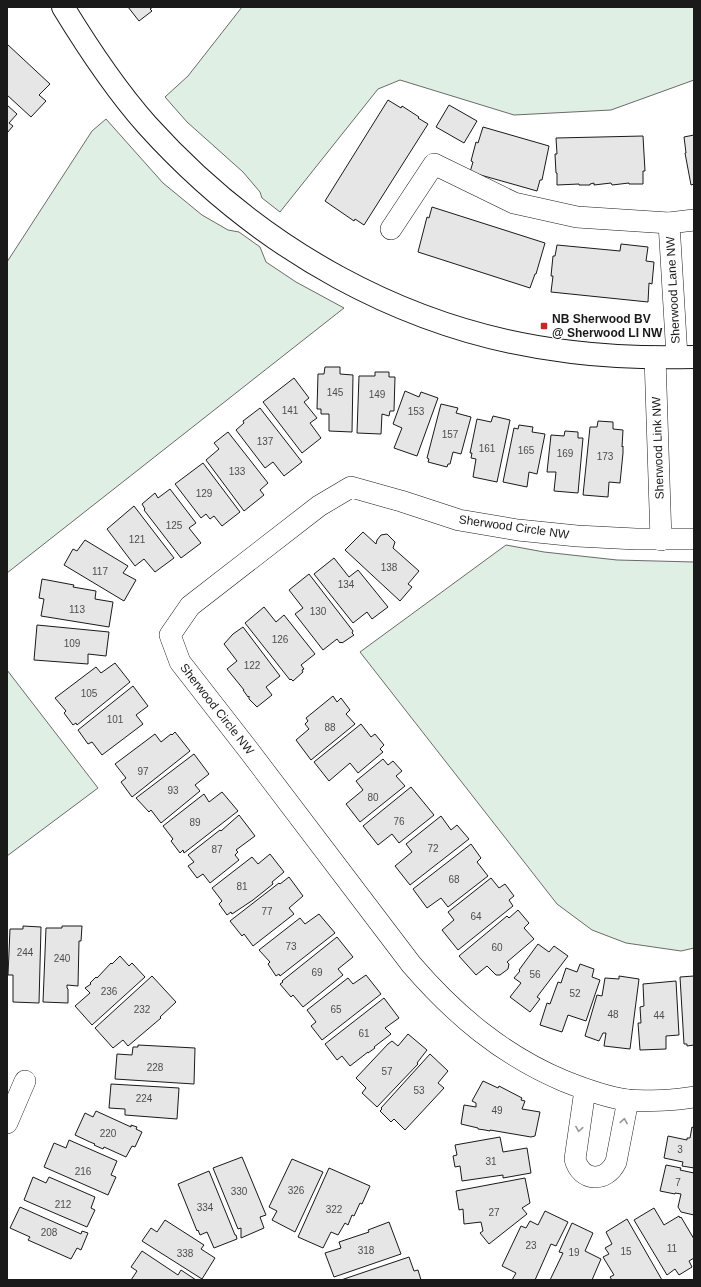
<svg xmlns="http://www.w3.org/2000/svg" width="701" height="1287" viewBox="0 0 701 1287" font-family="Helvetica,sans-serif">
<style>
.green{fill:#e0efe3;stroke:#6a6a6a}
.building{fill:#e6e6e6;stroke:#1a1a1a}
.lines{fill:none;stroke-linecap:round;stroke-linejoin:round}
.street-casing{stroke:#1a1a1a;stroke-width:22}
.secondary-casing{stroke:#1a1a1a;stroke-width:24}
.street{stroke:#fff;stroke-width:21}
.secondary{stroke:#fff;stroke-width:22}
.oneway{stroke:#989898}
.poi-dot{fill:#c62828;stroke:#fff;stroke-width:1.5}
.labels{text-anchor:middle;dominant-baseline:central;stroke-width:3;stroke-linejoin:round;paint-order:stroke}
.number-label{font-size:10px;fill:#4d4d4d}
.street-label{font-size:12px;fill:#1a1a1a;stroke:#fff}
.poi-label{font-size:12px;font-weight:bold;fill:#1a1a1a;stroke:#fff;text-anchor:start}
</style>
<rect width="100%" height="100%" fill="#fff"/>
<g class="green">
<path d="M 242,7 L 694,7 L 694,80 L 611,110 L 514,115 L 400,80 L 378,89 L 280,212 L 262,198 L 260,192 L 243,172 L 187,122 L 165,97 L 188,76 Z"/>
<path d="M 106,119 L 163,183 L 202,215 L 228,230 L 239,232 L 260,247 L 266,262 L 296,282 L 344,308 L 7,573 L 7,262 L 92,131 Z"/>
<path d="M 506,545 L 544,552 L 617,560 L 694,562 L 694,948 L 681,951 L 626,943 L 592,930 L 557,904 L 360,652 Z"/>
<path d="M 7,670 L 98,788 L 7,856 Z"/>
</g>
<g class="building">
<path d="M 128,7 L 153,7 L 150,9 L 152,11 L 139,21 Z"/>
<path d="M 7,44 L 50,84 L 39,95 L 46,101 L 31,117 L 7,95 Z"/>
<path d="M 388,100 L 401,108 L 402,106 L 419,117 L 418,118 L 428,124 L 364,225 L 355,219 L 354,221 L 325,201 Z"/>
<path d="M 7,105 L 17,114 L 9,123 L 13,126 L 7,133 Z"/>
<path d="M 449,105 L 477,121 L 464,143 L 436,127 Z"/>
<path d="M 483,127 L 549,146 L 542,180 L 540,180 L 537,191 L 470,172 L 473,162 L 471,161 L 476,142 L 478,143 Z"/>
<path d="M 694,135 L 694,184 L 691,185 L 685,153 L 686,153 L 684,137 Z"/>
<path d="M 643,136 L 645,171 L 643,171 L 643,184 L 629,184 L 629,183 L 612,185 L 611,183 L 594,185 L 594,183 L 590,184 L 590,185 L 579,185 L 579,184 L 557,185 L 557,173 L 556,173 L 555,154 L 557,154 L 556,138 Z"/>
<path d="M 432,207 L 545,243 L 536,274 L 535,274 L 530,288 L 418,252 L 427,217 L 429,218 Z"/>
<path d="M 621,244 L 648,247 L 646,261 L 654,262 L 652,284 L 649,283 L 648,302 L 551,292 L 553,276 L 551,276 L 553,256 L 555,256 L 557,245 L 620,251 Z"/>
<path d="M 325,367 L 340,367 L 340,374 L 353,375 L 352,432 L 329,431 L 329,414 L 321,414 L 321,409 L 317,409 L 318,374 L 324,374 Z"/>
<path d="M 375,372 L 389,372 L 389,377 L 395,377 L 394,411 L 390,411 L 389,416 L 382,414 L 381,434 L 357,433 L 359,376 L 375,376 Z"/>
<path d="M 294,378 L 309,398 L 304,402 L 317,418 L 310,423 L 321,438 L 302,453 L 263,402 Z"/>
<path d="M 405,391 L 419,397 L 421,392 L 438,398 L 417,456 L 394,448 L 402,428 L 393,424 Z"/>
<path d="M 441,404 L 458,408 L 456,413 L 471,417 L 461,454 L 453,452 L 450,464 L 448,464 L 447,467 L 428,462 L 429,459 L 427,458 Z"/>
<path d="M 260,408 L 302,462 L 284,476 L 273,462 L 265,468 L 236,430 L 244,423 L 243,421 Z"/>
<path d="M 493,416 L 510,420 L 497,482 L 473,477 L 476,459 L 471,458 L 472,453 L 470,453 L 477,419 L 491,422 Z"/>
<path d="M 598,421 L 613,422 L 613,429 L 623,430 L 622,447 L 623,446 L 623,453 L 620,483 L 609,482 L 608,497 L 583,495 L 590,427 L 597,427 Z"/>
<path d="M 519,425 L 533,427 L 532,432 L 545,434 L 537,474 L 529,472 L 527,487 L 503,482 L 514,428 L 518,429 Z"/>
<path d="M 565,431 L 578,432 L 578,438 L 583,438 L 578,493 L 554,491 L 556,472 L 547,472 L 551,435 L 564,436 Z"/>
<path d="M 228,432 L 268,483 L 260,490 L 264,495 L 244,511 L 206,460 L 219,449 L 214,443 Z"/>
<path d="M 203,463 L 240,512 L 222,526 L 214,516 L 210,519 L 206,514 L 201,518 L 175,484 Z"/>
<path d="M 170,489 L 196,523 L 189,528 L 201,543 L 181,558 L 144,510 L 145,509 L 142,504 L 155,493 L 158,498 Z"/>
<path d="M 134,506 L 174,558 L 155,572 L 144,559 L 135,566 L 107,529 Z"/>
<path d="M 363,532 L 376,544 L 377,540 L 381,535 L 387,534 L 395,542 L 393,548 L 419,571 L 408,584 L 412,587 L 400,601 L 345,550 Z"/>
<path d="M 85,540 L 128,566 L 123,573 L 136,580 L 124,601 L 64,565 L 73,549 L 77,551 Z"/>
<path d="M 334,558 L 349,577 L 358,570 L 388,607 L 372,619 L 367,612 L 353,623 L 314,574 Z"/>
<path d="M 309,574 L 353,631 L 352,633 L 354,635 L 342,643 L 341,642 L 340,643 L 337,639 L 323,650 L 295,614 L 303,608 L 289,590 Z"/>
<path d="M 42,579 L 74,585 L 73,587 L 96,591 L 95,599 L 113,602 L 109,627 L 41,616 L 44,599 L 39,598 Z"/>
<path d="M 264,607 L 276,622 L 284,615 L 315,654 L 301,665 L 304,669 L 302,670 L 303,672 L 293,681 L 291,679 L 290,680 L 245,623 Z"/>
<path d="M 37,625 L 109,632 L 106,656 L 88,654 L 88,664 L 34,660 Z"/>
<path d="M 243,627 L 280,676 L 266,687 L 272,695 L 257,707 L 249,699 L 249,696 L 248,697 L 243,690 L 244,690 L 227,669 L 237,661 L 224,644 L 233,634 Z"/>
<path d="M 115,663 L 130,682 L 77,725 L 76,723 L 73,725 L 64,713 L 66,711 L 55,698 L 96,667 L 101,673 Z"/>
<path d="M 133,686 L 148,706 L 136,715 L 143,724 L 102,755 L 92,742 L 88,744 L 78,730 Z"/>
<path d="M 333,696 L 337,702 L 341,698 L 350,710 L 346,714 L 355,724 L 311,760 L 296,740 L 309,729 L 305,724 L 308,721 L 306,718 Z"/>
<path d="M 361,724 L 371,737 L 375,734 L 384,745 L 380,749 L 383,752 L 358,773 L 350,763 L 329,781 L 314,762 Z"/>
<path d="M 175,732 L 190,751 L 132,797 L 121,782 L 126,778 L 115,764 L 155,734 L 161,742 L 171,734 L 172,735 Z"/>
<path d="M 194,754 L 209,774 L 195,785 L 200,791 L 161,823 L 151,810 L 149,812 L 136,798 Z"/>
<path d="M 383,759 L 388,765 L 393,761 L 402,771 L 396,776 L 405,786 L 360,822 L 346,804 L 363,790 L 356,781 Z"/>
<path d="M 411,787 L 434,815 L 399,843 L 392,834 L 378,845 L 363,826 Z"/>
<path d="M 222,792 L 238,811 L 184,853 L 183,850 L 180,853 L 171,841 L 173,839 L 163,826 L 204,794 L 209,802 Z"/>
<path d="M 239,815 L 255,836 L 236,850 L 238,852 L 235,855 L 239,860 L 210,883 L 203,874 L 197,878 L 188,866 L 194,862 L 188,855 L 220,830 L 221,831 Z"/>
<path d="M 441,816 L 451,830 L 457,825 L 469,839 L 410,885 L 395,866 L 412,852 L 406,844 Z"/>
<path d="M 471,844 L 481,858 L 477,862 L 488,876 L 448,907 L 441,898 L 427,908 L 413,889 Z"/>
<path d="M 270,854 L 284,872 L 272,882 L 273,884 L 253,900 L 232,914 L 231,912 L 227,915 L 219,904 L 222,901 L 212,888 L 252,857 L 258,864 Z"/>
<path d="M 289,877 L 303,896 L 289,908 L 294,914 L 253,946 L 244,934 L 242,936 L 230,921 L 279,883 L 280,884 Z"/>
<path d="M 491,878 L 499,888 L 505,884 L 514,896 L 509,900 L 513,906 L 458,950 L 442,930 L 454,920 L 448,912 Z"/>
<path d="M 518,910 L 529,923 L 524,928 L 534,939 L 507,962 L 509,964 L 508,969 L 500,975 L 496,975 L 487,966 L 476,975 L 459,956 L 507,916 L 509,918 Z"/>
<path d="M 319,914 L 335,933 L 280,976 L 279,974 L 276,976 L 268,964 L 270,962 L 259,950 L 300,918 L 305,924 Z"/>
<path d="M 23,926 L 41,927 L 39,1003 L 13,1002 L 13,975 L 8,975 L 10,929 L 23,929 Z"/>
<path d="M 62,926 L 82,926 L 81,941 L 79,941 L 78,986 L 67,985 L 67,988 L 68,989 L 68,1003 L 43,1002 L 46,928 L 62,928 Z"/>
<path d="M 337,937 L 353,957 L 338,969 L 343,975 L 303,1007 L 293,995 L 291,997 L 280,984 L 283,982 L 282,981 Z"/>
<path d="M 538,944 L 549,952 L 554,946 L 568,956 L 537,997 L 540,999 L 530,1012 L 510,997 L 521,983 L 514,978 L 520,971 L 519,970 Z"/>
<path d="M 120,956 L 129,966 L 132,963 L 145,977 L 92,1025 L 75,1006 L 90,993 L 85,988 L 91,984 L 90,983 L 96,977 L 97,978 L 111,963 L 112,964 Z"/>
<path d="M 580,964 L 594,969 L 592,977 L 600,980 L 586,1021 L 568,1015 L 562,1032 L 540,1025 L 547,1003 L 550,1004 L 558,982 L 561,983 L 566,968 L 577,972 Z"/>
<path d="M 366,975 L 381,994 L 322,1040 L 311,1026 L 316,1022 L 307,1010 L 348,978 L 353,984 Z"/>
<path d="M 152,976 L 176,1002 L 160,1017 L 161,1018 L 128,1046 L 123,1040 L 113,1048 L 95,1028 Z"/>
<path d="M 619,976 L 639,979 L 630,1049 L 604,1046 L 606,1033 L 603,1033 L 599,1041 L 585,1036 L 597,995 L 602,996 L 605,978 L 619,979 Z"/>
<path d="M 694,976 L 694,1045 L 687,1046 L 687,1044 L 684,1044 L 680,977 Z"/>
<path d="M 676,981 L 679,1035 L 666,1036 L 666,1049 L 640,1050 L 638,1023 L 641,1023 L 640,1007 L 644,1006 L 643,984 Z"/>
<path d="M 384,998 L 399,1018 L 385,1028 L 391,1034 L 374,1047 L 375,1048 L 368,1053 L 368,1052 L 350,1066 L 342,1056 L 337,1060 L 325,1044 Z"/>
<path d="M 408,1034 L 427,1050 L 417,1063 L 418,1064 L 377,1107 L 362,1093 L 366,1088 L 356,1078 L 388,1044 L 392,1041 L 398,1046 Z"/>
<path d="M 138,1045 L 195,1048 L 194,1084 L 115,1079 L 117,1054 L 132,1055 L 133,1047 L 138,1047 Z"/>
<path d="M 430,1054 L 448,1071 L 438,1083 L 444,1088 L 405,1130 L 394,1119 L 391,1122 L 380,1111 L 382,1109 L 381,1108 Z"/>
<path d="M 483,1081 L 498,1088 L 499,1086 L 522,1098 L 521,1100 L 525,1101 L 522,1109 L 540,1112 L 535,1136 L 531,1137 L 490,1130 L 490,1131 L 485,1130 L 478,1129 L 478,1128 L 461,1124 L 464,1105 L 476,1107 L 476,1103 L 472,1101 Z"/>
<path d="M 111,1084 L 179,1088 L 177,1119 L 125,1115 L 125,1109 L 109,1108 Z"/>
<path d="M 96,1111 L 131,1127 L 131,1125 L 137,1127 L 136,1129 L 142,1132 L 135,1147 L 132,1146 L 126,1157 L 104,1147 L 103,1149 L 94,1145 L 95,1144 L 90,1142 L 75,1135 L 85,1113 L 93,1117 Z"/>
<path d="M 692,1127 L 694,1128 L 694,1168 L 682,1166 L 683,1162 L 664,1158 L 668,1136 L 687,1140 L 687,1138 L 690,1138 Z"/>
<path d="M 500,1137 L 503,1152 L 527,1148 L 531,1173 L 503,1178 L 503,1175 L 462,1181 L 460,1166 L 455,1167 L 453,1156 L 457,1155 L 455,1145 Z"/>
<path d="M 69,1140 L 117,1161 L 111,1175 L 116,1177 L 108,1195 L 44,1167 L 54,1143 L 66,1148 Z"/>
<path d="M 242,1157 L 266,1215 L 260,1217 L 264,1228 L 241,1238 L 241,1228 L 238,1229 L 213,1168 Z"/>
<path d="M 292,1159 L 323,1172 L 295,1232 L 272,1220 L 277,1211 L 269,1207 Z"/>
<path d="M 666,1165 L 681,1168 L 680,1170 L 694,1173 L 694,1215 L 681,1212 L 678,1207 L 681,1194 L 675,1193 L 675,1194 L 660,1191 Z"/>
<path d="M 329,1168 L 370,1186 L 362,1204 L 360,1203 L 354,1216 L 352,1215 L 348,1225 L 345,1223 L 338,1235 L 331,1232 L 323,1248 L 298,1237 Z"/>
<path d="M 209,1171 L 235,1235 L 236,1235 L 237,1239 L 214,1248 L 207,1232 L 200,1235 L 198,1230 L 197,1231 L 178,1184 Z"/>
<path d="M 33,1177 L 46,1183 L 49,1177 L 95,1197 L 91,1208 L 95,1210 L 87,1227 L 24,1200 Z"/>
<path d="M 525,1178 L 530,1203 L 522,1208 L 527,1214 L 489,1244 L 480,1233 L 483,1231 L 481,1222 L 464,1224 L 463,1209 L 459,1210 L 456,1191 Z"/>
<path d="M 20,1207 L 81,1234 L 82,1231 L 88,1233 L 81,1250 L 77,1248 L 71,1259 L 28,1240 L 30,1237 L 10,1228 Z"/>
<path d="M 654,1208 L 664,1225 L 679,1216 L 680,1218 L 681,1217 L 694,1239 L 694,1258 L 689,1261 L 692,1267 L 679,1275 L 675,1269 L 667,1275 L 634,1220 Z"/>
<path d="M 545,1211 L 568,1222 L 556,1246 L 551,1244 L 535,1280 L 512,1280 L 516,1273 L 502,1266 L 521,1226 L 526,1228 L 530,1221 L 538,1225 Z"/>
<path d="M 627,1219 L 662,1280 L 612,1280 L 610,1277 L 614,1275 L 603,1257 L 609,1254 L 605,1248 L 612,1244 L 606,1232 Z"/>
<path d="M 165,1220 L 204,1245 L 201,1249 L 215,1258 L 202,1279 L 142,1241 L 151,1228 L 157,1232 Z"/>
<path d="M 389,1222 L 401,1254 L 334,1277 L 325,1253 L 341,1248 L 339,1242 L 369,1232 L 368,1230 Z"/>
<path d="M 572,1223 L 593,1233 L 585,1251 L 601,1259 L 592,1280 L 550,1280 L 563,1253 L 559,1252 Z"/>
<path d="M 142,1251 L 178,1275 L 181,1270 L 196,1280 L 131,1280 L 137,1271 L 131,1267 Z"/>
<path d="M 409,1257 L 414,1271 L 418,1270 L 421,1280 L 341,1280 Z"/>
</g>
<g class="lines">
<defs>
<g id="street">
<path d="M 669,223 L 677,357"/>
<path d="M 391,229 L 434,164 L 514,203 L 577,217 L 669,223 L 694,220"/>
<path d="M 655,357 L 661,540"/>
<path d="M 694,539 L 636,539 L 577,536 L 518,530 L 459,520 L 401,501 L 351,487 L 319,506 L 190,606 L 170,635 L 180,662 L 250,752 L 411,964 C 454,1014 502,1055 564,1081 C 584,1089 605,1097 627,1100 C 646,1102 676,1100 694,1097"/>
<path d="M 585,1090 L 575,1159 C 581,1182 606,1183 616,1162 L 628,1100"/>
<path d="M 7,1123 L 25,1081"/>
</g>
<path id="secondary" d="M 63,7 C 88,48 115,89 147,125 C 258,248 406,333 572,352 C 612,357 654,358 694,357"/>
</defs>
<use href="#street" class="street-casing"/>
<use href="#secondary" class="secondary-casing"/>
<use href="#street" class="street"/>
<use href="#secondary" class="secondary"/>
</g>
<defs><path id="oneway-chevron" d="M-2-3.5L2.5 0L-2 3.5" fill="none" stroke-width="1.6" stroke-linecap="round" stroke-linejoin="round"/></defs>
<g class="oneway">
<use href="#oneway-chevron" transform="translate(624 1121) rotate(-80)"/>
<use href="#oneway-chevron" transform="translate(579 1129) rotate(99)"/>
</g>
<rect class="poi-dot" x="540" y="322" width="8" height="8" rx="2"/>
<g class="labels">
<g class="number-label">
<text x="335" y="392">145</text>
<text x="377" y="394">149</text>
<text x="290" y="410">141</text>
<text x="416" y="411">153</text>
<text x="450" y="434">157</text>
<text x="265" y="441">137</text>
<text x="487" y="448">161</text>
<text x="526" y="450">165</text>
<text x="565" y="453">169</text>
<text x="605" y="456">173</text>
<text x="237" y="471">133</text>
<text x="204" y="493">129</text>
<text x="174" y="525">125</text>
<text x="137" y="539">121</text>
<text x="389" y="567">138</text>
<text x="100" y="571">117</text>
<text x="346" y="584">134</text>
<text x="77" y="609">113</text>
<text x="318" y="611">130</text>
<text x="280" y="639">126</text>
<text x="72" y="643">109</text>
<text x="252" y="665">122</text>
<text x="89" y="693">105</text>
<text x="115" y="719">101</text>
<text x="330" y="727">88</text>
<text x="143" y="771">97</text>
<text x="173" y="790">93</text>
<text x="373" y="797">80</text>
<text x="399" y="821">76</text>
<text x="195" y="822">89</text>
<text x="433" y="848">72</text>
<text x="217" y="849">87</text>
<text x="454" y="879">68</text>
<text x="242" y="886">81</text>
<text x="267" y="911">77</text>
<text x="476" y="916">64</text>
<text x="291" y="946">73</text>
<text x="497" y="947">60</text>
<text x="25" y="952">244</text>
<text x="62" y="958">240</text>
<text x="317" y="972">69</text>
<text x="535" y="974">56</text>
<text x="109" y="991">236</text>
<text x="575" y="993">52</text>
<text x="142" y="1009">232</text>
<text x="336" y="1009">65</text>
<text x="613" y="1014">48</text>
<text x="659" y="1015">44</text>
<text x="364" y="1033">61</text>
<text x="155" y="1067">228</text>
<text x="387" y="1071">57</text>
<text x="419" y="1090">53</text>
<text x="144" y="1098">224</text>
<text x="497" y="1110">49</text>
<text x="108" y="1133">220</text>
<text x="680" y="1149">3</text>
<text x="491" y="1161">31</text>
<text x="83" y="1171">216</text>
<text x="678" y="1182">7</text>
<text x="296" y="1190">326</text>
<text x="239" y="1191">330</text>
<text x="63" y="1204">212</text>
<text x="205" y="1207">334</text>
<text x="334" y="1209">322</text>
<text x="494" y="1212">27</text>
<text x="49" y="1232">208</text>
<text x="531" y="1245">23</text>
<text x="672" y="1248">11</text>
<text x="366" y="1250">318</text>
<text x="626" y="1251">15</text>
<text x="574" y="1252">19</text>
<text x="185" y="1253">338</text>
</g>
<g class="street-label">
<text transform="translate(673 290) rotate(-93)">Sherwood Lane NW</text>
<text transform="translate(658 448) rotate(-92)">Sherwood Link NW</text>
<text transform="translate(514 527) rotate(8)">Sherwood Circle NW</text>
<text transform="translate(217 709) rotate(52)">Sherwood Circle NW</text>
</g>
<g class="poi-label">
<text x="552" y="319">NB Sherwood BV<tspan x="552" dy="14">@ Sherwood LI NW</tspan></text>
</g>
</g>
<rect width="701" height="1287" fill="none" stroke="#1a1a1a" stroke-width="16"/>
</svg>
